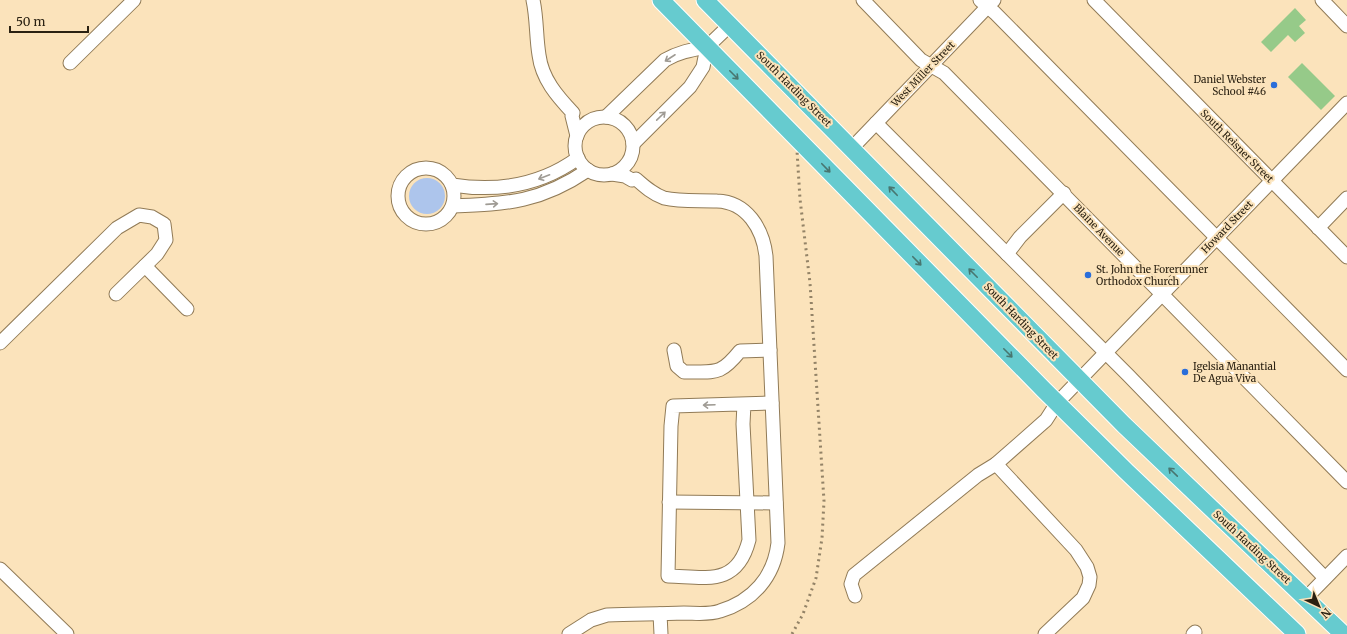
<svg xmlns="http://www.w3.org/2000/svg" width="1347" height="634" viewBox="0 0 1347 634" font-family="Merriweather,serif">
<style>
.green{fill:#96ca89}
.water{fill:#adc5ec}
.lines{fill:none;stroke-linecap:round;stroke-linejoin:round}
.minor-casing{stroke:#917b57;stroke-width:15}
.major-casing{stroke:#fff;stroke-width:19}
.minor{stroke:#fff;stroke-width:13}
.major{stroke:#66cbcf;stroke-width:17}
.rail{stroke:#938367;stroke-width:3;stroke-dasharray:2 4;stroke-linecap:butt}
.oneway{stroke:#9f9b94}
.oneway2{stroke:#487670}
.poi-dot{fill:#2a6eda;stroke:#fbe3bb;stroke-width:1.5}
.labels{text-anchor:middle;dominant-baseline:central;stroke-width:4;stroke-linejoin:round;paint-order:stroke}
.street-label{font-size:10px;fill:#2a2112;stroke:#fbe3bb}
.poi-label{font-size:10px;fill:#2a2112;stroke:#fbe3bb;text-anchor:start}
</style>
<rect width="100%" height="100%" fill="#fbe3bb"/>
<g class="green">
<path d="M 1295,8 L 1306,20 L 1299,26 L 1305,33 L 1295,42 L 1288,35 L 1271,52 L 1261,42 Z"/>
<path d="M 1302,63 L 1335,96 L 1321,110 L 1288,77 Z"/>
</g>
<circle class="water" cx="427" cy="196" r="18"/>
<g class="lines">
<defs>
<g id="minor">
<path d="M 533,0 C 537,18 536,37 539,55 C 542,79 557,96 573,113 L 572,116 L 577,136"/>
<path d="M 863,0 L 921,60 L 944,73 L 1347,482"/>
<path d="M 980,0 L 995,13 L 1347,370"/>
<path d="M 1094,0 L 1347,257"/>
<path d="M 1322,0 L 1347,26"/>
<path d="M 70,63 L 134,0"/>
<circle cx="604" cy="146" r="29"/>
<path d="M 606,117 L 665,60 C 679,52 691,50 707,47"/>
<path d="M 876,123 L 1128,375 L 1325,578"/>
<path d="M 633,144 L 690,87 L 703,67 L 707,47 L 730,25"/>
<path d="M 852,148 L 994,0"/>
<circle cx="426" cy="196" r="28"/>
<path d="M 452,185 C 497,192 541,185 578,158"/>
<path d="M 453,206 C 508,204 541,202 588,170"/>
<path d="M 1318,228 L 1347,198"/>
<path d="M 1007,254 L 1020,237 L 1064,193"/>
<path d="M 145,266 L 187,309"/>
<path d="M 0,343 L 117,228 L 139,215 L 152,217 L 164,224 L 166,240 L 157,254 L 116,294"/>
<path d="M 674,350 L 677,366 L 684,372 C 715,371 719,377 740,351 L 770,350"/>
<path d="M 744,404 L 743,424 L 749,540 C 737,587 706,577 668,576 L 671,426 L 673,406 L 772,403"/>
<path d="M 669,502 L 776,503"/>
<path d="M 0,569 L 67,634"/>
<path d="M 855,596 L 851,584 L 854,575 L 978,475 L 996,464"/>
<path d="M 1306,598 L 1347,556"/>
<path d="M 660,614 L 661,634"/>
<path d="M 569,634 L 591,620 L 607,615 C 632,614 658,614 684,613 C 695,613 709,615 720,611 C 753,601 774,577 778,543 L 766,256 C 763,229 747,202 717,201 C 700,200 681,202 664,198 C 653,194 645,187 636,179 L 632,180 L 625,176 L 612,174"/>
<path d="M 1045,634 L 1083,598 L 1089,585 L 1090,577 L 1087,567 L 1076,550 L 996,464 L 1046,420 L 1057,403 L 1347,103"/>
<path d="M 1193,634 L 1195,632"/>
</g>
<g id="major">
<path d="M 661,0 L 1044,390 L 1127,472 L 1297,634"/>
<path d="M 705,0 L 1124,425 L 1343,634"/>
</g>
</defs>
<use href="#minor" class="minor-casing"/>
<use href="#major" class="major-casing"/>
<use href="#minor" class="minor"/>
<use href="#major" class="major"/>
<path class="rail" d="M 792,634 L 803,614 L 816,578 L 822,538 L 824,501 L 810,283 L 800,199 L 797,151"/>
</g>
<defs><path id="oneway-shaft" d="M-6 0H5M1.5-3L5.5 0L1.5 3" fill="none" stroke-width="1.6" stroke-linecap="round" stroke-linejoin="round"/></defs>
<g class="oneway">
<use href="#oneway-shaft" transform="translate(670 58) rotate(147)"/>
<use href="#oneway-shaft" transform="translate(661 116) rotate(-44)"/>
<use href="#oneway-shaft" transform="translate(544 177) rotate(159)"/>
<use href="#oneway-shaft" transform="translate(492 204) rotate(-4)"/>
<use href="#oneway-shaft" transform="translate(709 405) rotate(178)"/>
</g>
<g class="oneway2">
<use href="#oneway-shaft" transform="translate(734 75) rotate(45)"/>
<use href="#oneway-shaft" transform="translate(826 168) rotate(46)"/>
<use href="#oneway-shaft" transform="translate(893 191) rotate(-134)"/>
<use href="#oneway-shaft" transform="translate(917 261) rotate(46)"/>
<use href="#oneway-shaft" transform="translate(973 273) rotate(-135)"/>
<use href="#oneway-shaft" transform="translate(1008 353) rotate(45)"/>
<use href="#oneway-shaft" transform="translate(1173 472) rotate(-136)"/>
</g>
<g class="poi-dot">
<circle cx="1274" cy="85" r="4"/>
<circle cx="1088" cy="275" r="4"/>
<circle cx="1185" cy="372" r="4"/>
</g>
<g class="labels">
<g class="street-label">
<text transform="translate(923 74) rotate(-46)">West Miller Street</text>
<text transform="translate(794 89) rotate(45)">South Harding Street</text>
<text transform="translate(1237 146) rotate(45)">South Reisner Street</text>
<text transform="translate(1227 227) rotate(-46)">Howard Street</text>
<text transform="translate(1099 230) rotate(46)">Blaine Avenue</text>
<text transform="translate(1021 321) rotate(46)">South Harding Street</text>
<text transform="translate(1252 547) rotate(43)">South Harding Street</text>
</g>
<g class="poi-label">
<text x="1266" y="79" text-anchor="end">Daniel Webster<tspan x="1266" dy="12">School #46</tspan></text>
<text x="1096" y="269">St. John the Forerunner<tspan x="1096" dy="12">Orthodox Church</tspan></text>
<text x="1193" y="366">Igelsia Manantial<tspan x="1193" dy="12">De Agua Viva</tspan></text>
</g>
</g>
<g transform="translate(1319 606) rotate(136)" stroke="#fbe3bb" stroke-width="3" paint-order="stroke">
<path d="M0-3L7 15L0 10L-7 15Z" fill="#2a2112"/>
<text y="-6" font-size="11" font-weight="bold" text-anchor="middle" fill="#2a2112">N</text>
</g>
<path d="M10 26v6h78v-6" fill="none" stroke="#2a2112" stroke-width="2"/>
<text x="16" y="26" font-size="12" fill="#2a2112" stroke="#fbe3bb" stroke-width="3" paint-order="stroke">50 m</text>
</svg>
